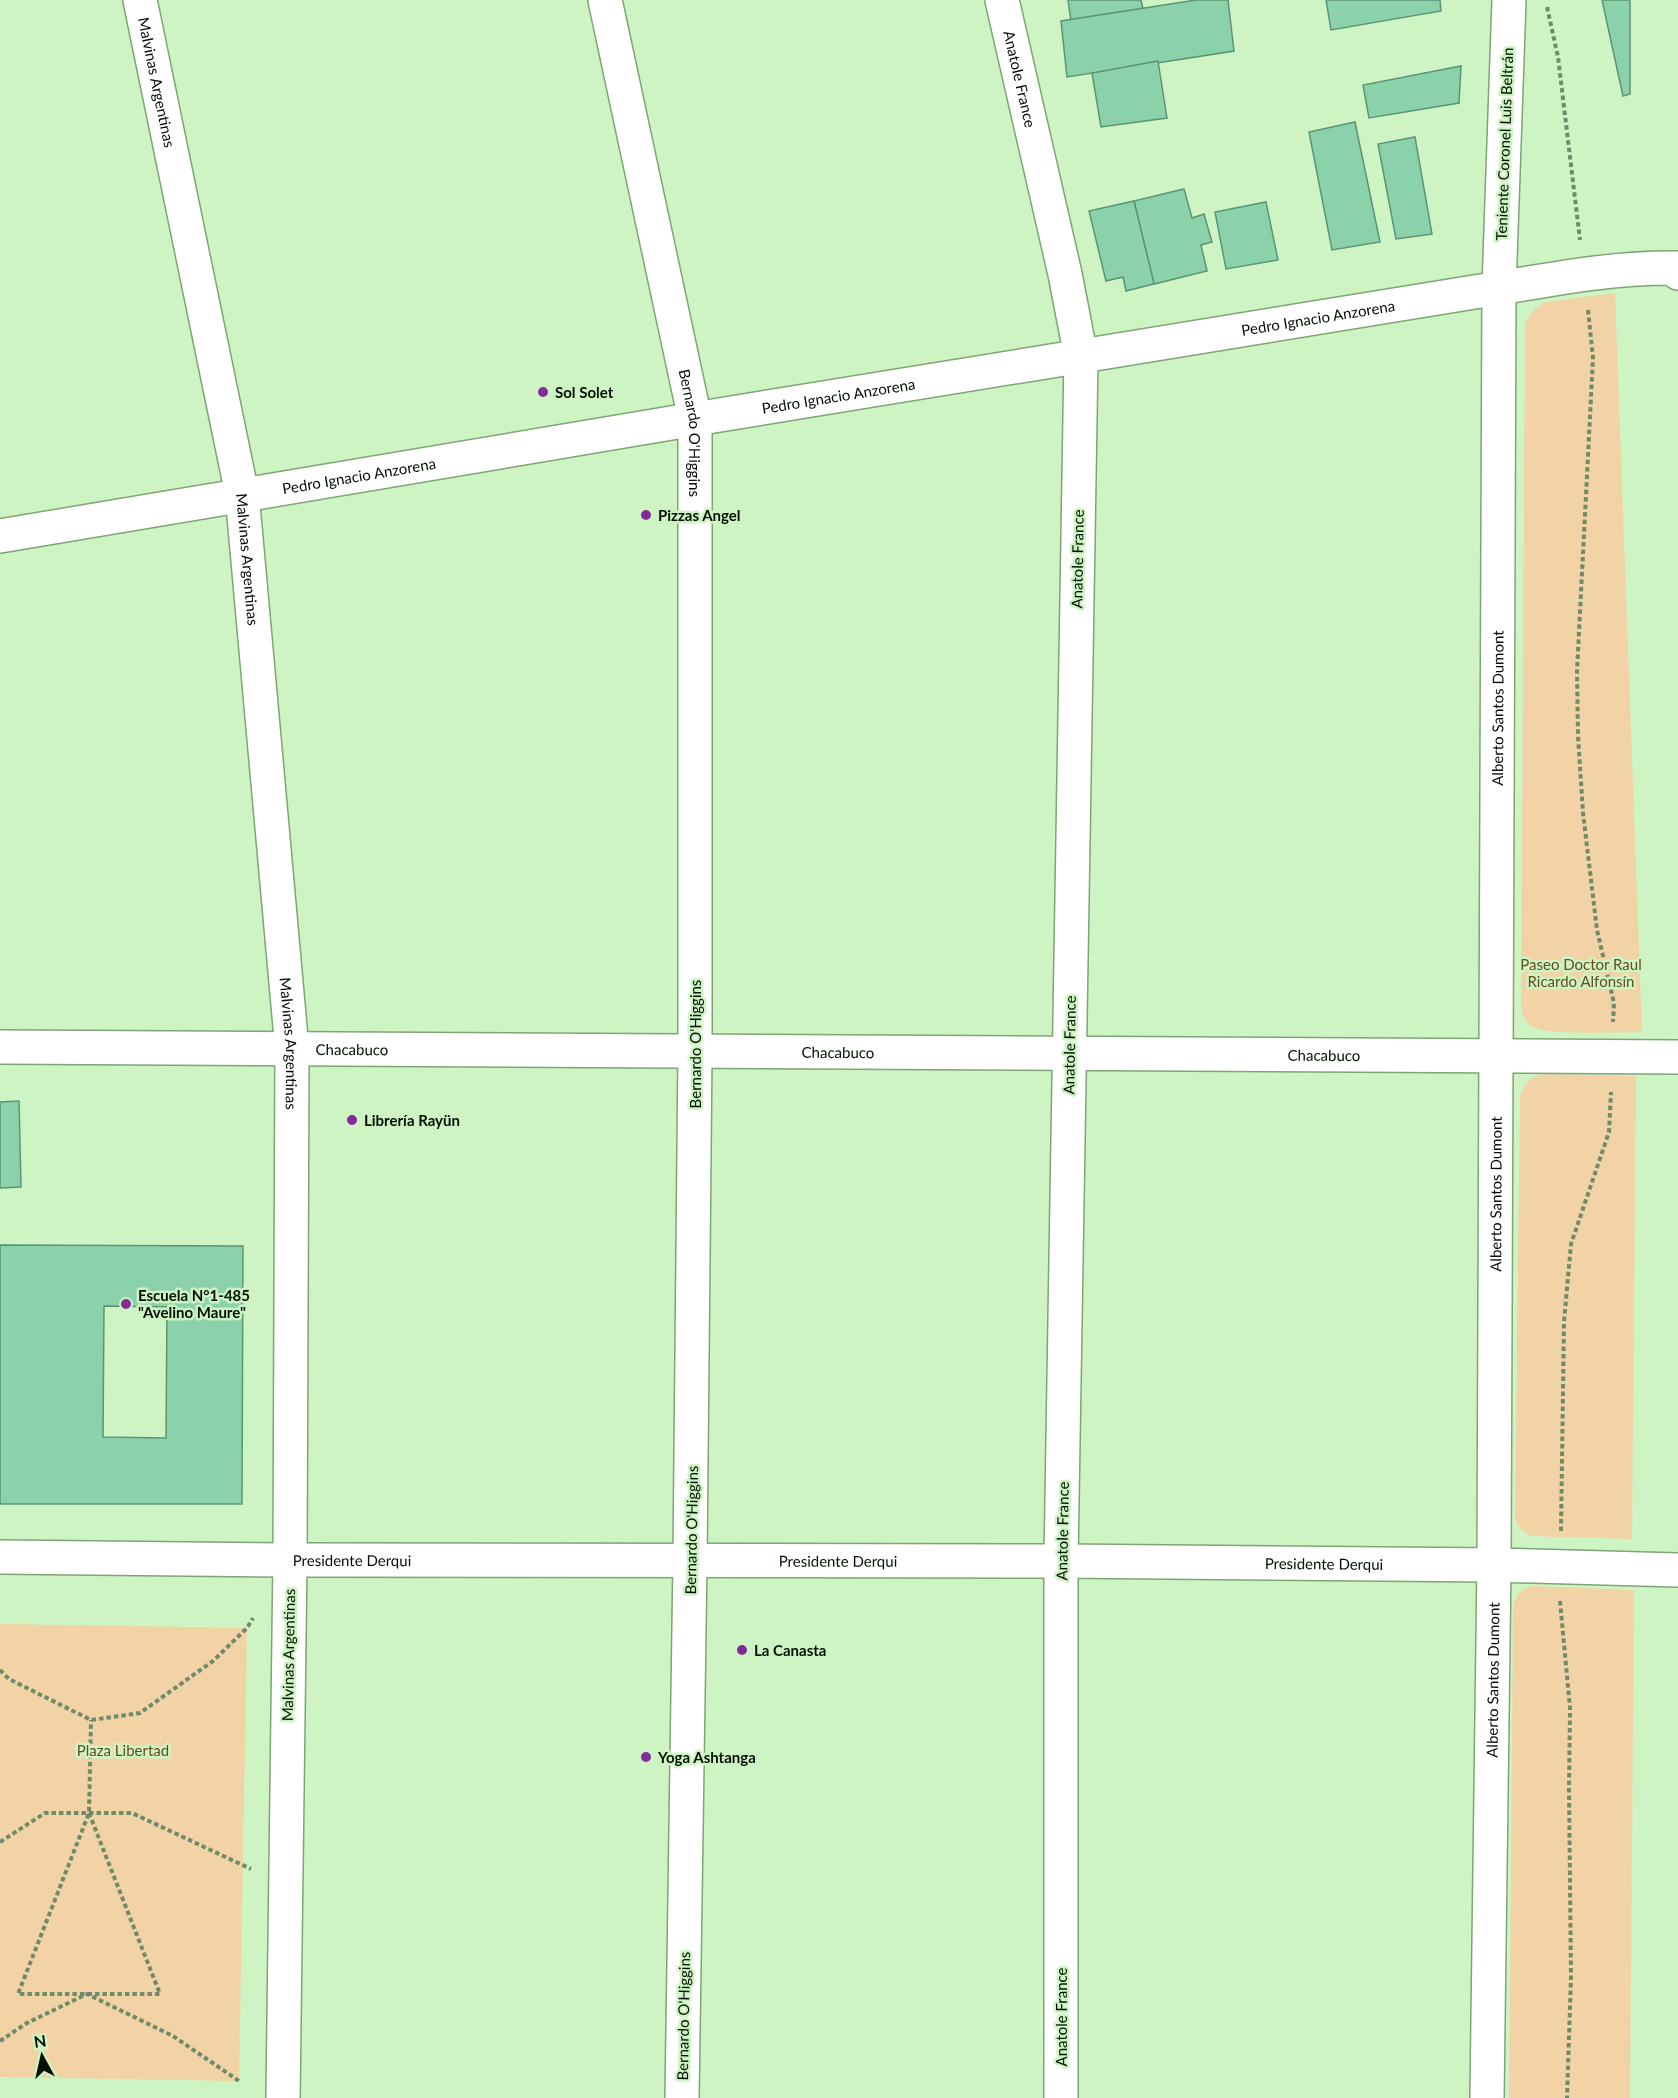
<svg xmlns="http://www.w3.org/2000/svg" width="1678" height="2098" viewBox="0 0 1678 2098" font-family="Lato,sans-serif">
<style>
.green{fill:#f1d3a5}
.building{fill:#8bd1aa;stroke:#5b9575;stroke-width:1.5;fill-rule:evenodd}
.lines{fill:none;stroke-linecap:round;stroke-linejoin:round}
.minor-casing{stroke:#7fa475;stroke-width:36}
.tertiary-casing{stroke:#7fa475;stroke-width:36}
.secondary-casing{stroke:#7fa475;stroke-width:36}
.path{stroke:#708b6a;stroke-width:4;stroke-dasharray:4.5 3;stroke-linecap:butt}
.minor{stroke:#fff;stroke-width:33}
.tertiary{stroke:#fff;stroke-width:33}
.secondary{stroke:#fff;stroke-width:33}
.poi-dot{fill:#832b98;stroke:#cdf4c2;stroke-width:2}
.labels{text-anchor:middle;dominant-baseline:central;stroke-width:5;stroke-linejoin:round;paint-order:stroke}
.street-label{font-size:15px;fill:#030f02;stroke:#cdf4c2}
.poi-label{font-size:15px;font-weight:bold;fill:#030f02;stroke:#cdf4c2;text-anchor:start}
.park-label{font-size:15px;fill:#674c1e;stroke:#cdf4c2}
</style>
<rect width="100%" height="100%" fill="#cdf4c2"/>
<g class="green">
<path d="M 1615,293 L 1642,1032 C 1617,1032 1552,1036 1533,1027 C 1525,1023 1523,1016 1521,1008 L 1525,324 L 1535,309 L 1545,302 Z"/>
<path d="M 1545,1074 L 1636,1076 L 1632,1539 L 1531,1536 L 1520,1529 L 1515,1518 L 1520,1097 C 1524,1082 1530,1077 1545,1074 Z"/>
<path d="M 1534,1586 L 1634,1590 L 1630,2098 L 1509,2098 L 1513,1612 C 1514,1597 1519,1588 1534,1586 Z"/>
<path d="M 0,1624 L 247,1628 L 239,2081 L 0,2077 Z"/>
</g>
<g class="building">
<path d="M 1068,0 L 1141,0 L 1143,9 L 1071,21 Z"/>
<path d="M 1196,0 L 1228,0 L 1234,51 L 1067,77 L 1061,21 Z"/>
<path d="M 1326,0 L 1440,0 L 1441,11 L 1331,30 Z"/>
<path d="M 1602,0 L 1630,0 L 1630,94 L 1623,96 Z"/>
<path d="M 1158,61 L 1167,118 L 1101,127 L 1092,73 Z"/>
<path d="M 1461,66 L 1459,103 L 1369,118 L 1363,85 Z"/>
<path d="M 1355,122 L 1380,242 L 1332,250 L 1309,132 Z"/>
<path d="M 1415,137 L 1432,234 L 1396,239 L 1378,144 Z"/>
<path d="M 1184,189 L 1192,218 L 1204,214 L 1212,242 L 1201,245 L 1207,271 L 1154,284 L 1134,201 Z"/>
<path d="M 1134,201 L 1154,284 L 1126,291 L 1123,277 L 1106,281 L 1089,211 Z"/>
<path d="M 1266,202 L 1278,260 L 1226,269 L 1215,212 Z"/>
<path d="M 19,1101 L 21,1187 L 0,1188 L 0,1102 Z"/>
<path d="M 0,1245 L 243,1246 L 242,1504 L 0,1504 ZM 104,1306 L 167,1307 L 166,1438 L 103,1437 Z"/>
</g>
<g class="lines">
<defs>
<g id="minor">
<path id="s1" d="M 140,0 L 242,494 L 292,1049 L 290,1560 L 283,2098"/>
<path id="s2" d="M 605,0 L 695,419 L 695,1050 L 690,1561 L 682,2098"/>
<path id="s3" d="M 1002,0 L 1065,274 L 1081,357 L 1061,1561 L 1061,2098"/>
<path id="s4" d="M 0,536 L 695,419 L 1499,288"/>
<path d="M 1494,1565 L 1678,1570"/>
</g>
<g id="tertiary">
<path id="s5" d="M 0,1047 L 1678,1057"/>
<path id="s6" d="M 0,1557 L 290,1560 L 1061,1561 L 1494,1565"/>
<path id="s7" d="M 1487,2098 L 1494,1565 L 1499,288"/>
</g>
<path id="secondary" d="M 1509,0 L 1499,288 C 1558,278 1617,267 1677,268 L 1678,273"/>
</defs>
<use href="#minor" class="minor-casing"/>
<use href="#tertiary" class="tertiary-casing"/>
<use href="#secondary" class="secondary-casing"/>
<g class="path">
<path d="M 1547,7 L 1558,57 L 1580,240"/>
<path d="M 1588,310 L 1593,358 L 1577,671 L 1578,736 L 1583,813 L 1597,930 L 1614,1003 L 1613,1022"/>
<path d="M 1561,1531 L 1564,1322 L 1571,1244 L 1609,1132 L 1611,1092"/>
<path d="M 1560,1601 L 1570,1708 L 1569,1789 L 1571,1977 L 1567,2098"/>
<path d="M 0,1670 L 9,1679 L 91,1720 L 140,1713 L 213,1661 L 247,1628 L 253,1618"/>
<path d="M 89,1813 L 160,1994 L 18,1994 L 89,1813 L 91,1720"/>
<path d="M 0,1842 L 45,1813 L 132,1813 L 251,1869"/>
<path d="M 0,2041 L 27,2023 L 87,1994 L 173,2036 L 239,2081"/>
</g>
<use href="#minor" class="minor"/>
<use href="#tertiary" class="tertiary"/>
<use href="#secondary" class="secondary"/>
</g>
<g class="poi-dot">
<circle cx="543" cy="392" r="6"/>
<circle cx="646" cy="515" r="6"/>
<circle cx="352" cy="1120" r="6"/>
<circle cx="126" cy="1304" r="6"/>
<circle cx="742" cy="1650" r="6"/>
<circle cx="646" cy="1757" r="6"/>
</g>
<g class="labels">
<g class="street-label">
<text stroke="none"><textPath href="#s3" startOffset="81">Anatole France</textPath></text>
<text stroke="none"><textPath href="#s1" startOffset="84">Malvinas Argentinas</textPath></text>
<text transform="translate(1504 144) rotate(-88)">Teniente Coronel Luis Beltrán</text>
<text stroke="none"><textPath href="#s4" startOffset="1336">Pedro Ignacio Anzorena</textPath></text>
<text stroke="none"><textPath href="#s4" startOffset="850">Pedro Ignacio Anzorena</textPath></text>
<text stroke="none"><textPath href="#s2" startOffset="442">Bernardo O'Higgins</textPath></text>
<text stroke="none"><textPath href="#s4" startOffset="364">Pedro Ignacio Anzorena</textPath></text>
<text stroke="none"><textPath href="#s1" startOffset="570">Malvinas Argentinas</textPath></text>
<text transform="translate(1077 559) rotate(-89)">Anatole France</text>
<text stroke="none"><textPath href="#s7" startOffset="1390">Alberto Santos Dumont</textPath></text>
<text stroke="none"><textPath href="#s1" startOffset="1056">Malvinas Argentinas</textPath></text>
<text transform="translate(695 1044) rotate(-90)">Bernardo O'Higgins</text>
<text transform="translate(1069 1045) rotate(-89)">Anatole France</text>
<text stroke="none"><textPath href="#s5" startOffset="352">Chacabuco</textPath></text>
<text stroke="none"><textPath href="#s5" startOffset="838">Chacabuco</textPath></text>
<text stroke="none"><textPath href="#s5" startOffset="1324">Chacabuco</textPath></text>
<text stroke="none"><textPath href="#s7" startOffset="904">Alberto Santos Dumont</textPath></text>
<text transform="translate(691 1530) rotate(-89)">Bernardo O'Higgins</text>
<text transform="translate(1062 1531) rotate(-89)">Anatole France</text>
<text stroke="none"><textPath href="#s6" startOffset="352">Presidente Derqui</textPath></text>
<text stroke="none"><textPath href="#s6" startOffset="838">Presidente Derqui</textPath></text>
<text stroke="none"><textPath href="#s6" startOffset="1324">Presidente Derqui</textPath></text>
<text transform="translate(288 1655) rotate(-89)">Malvinas Argentinas</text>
<text stroke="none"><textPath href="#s7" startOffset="418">Alberto Santos Dumont</textPath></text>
<text transform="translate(683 2016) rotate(-89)">Bernardo O'Higgins</text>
<text transform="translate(1061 2017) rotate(-90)">Anatole France</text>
</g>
<g class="poi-label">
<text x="555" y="392">Sol Solet</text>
<text x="658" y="515">Pizzas Angel</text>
<text x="364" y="1120">Librería Rayün</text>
<text x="138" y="1295">Escuela N°1-485<tspan x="138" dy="17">"Avelino Maure"</tspan></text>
<text x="754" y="1650">La Canasta</text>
<text x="658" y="1757">Yoga Ashtanga</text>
</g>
<g class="park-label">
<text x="1581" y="964">Paseo Doctor Raul<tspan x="1581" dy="17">Ricardo Alfonsín</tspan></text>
<text x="123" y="1750">Plaza Libertad</text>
</g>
</g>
<g transform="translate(42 2056) rotate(352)" stroke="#cdf4c2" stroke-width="4.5" paint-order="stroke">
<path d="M0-4.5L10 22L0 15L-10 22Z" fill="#030f02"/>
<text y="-9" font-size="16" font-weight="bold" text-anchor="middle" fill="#030f02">N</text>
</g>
</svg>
